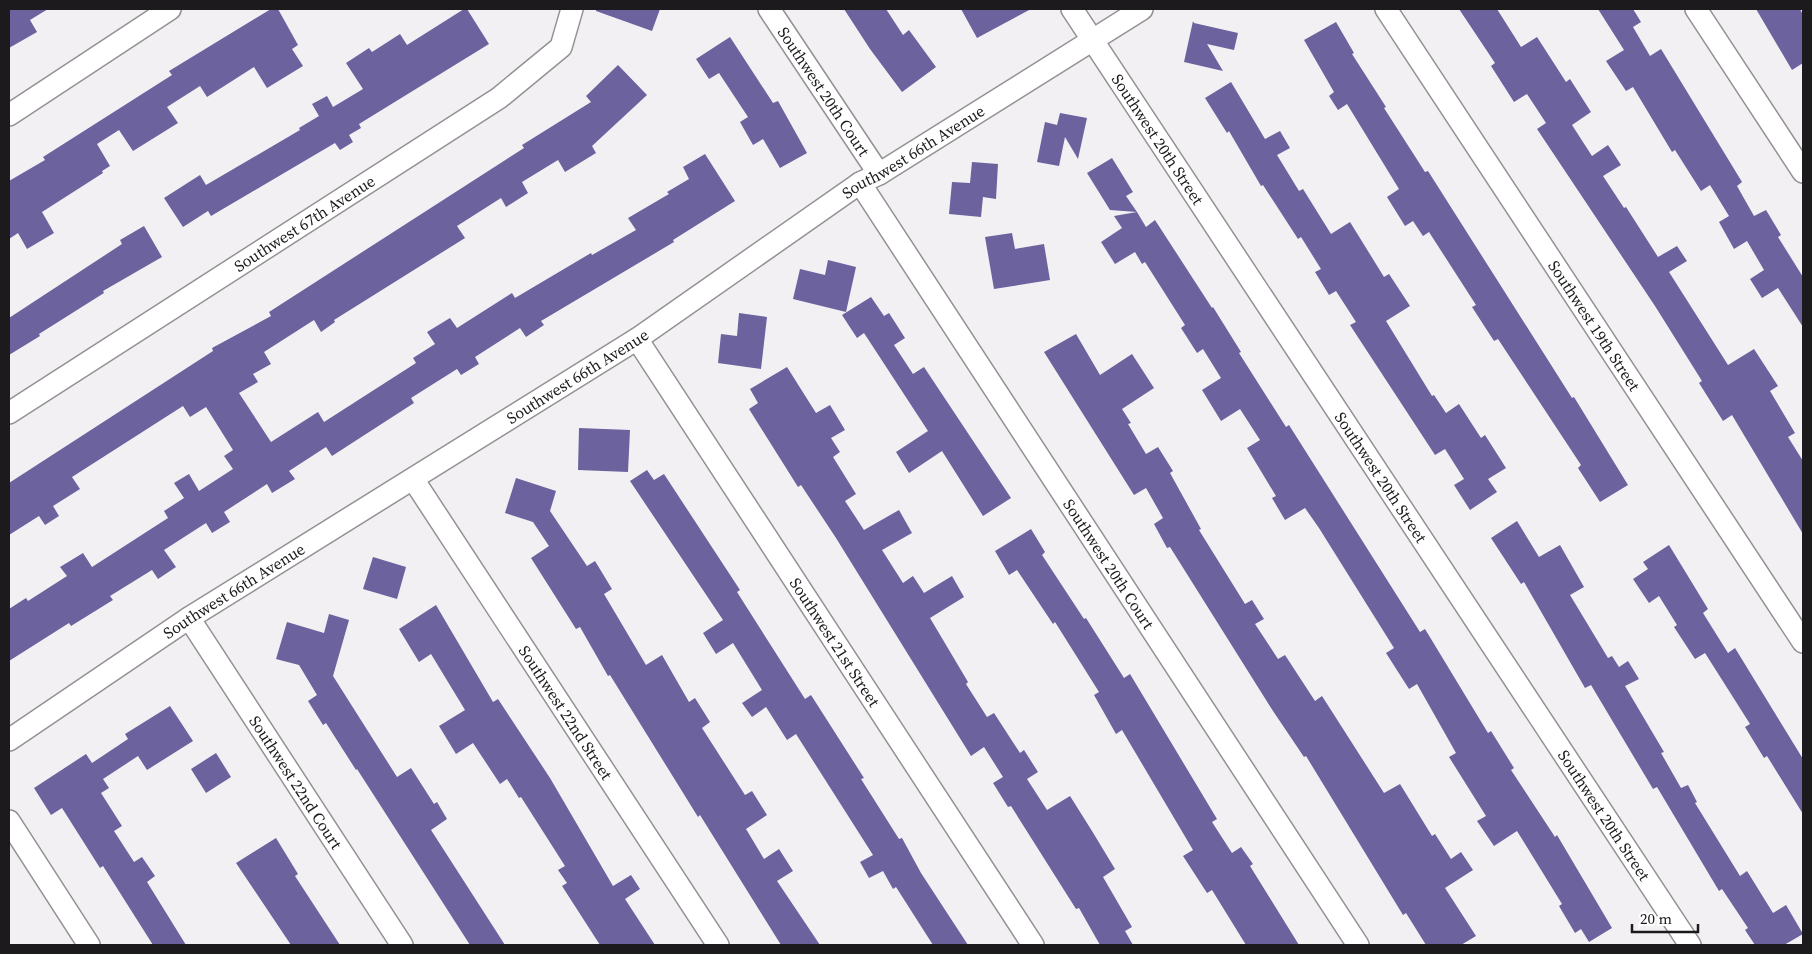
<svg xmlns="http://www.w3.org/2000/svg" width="1812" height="954" viewBox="0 0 1812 954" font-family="'Source Serif 4',serif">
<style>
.building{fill:#6b629e}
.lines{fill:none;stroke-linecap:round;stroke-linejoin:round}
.minor-casing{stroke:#949194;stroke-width:24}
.minor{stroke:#fff;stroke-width:21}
.labels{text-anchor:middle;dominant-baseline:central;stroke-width:4;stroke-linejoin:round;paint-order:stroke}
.street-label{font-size:16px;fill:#1c1a1c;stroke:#fff}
</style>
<rect width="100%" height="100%" fill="#f3f0f4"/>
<g class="building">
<path d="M 9,9 L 48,9 L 30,20 L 37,32 L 9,48 Z"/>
<path d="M 271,9 L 278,9 L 298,45 L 292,49 L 303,66 L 267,88 L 254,67 L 207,97 L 200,86 L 167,107 L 178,123 L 133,151 L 119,130 L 97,144 L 110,166 L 102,171 L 103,173 L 42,212 L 54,233 L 27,249 L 18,233 L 9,239 L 9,181 L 45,160 L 43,157 L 172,75 L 169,71 Z"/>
<path d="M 464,9 L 467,9 L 489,44 L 359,124 L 361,128 L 349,135 L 353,142 L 340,150 L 335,143 L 211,216 L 208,211 L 183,227 L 164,198 L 200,175 L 206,185 L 300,130 L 299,128 L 319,116 L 312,104 L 327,96 L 333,107 L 363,89 L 346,63 L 369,48 L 372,52 L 400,34 L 407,45 Z"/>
<path d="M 596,9 L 660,9 L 652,31 L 596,11 Z"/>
<path d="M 844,9 L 886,9 L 903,35 L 909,30 L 936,67 L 902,92 L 870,49 Z"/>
<path d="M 961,9 L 1031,9 L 977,38 Z"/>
<path d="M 1459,9 L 1497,9 L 1521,47 L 1537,37 L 1566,82 L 1570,79 L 1591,112 L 1572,125 L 1592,156 L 1608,145 L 1621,165 L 1603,176 L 1624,208 L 1626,207 L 1658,257 L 1677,246 L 1687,261 L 1669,272 L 1728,365 L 1754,349 L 1778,386 L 1770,391 L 1795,433 L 1788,437 L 1803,461 L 1803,534 L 1732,415 L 1723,421 L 1699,383 L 1702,381 L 1655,306 L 1537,129 L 1546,123 L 1527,94 L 1514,102 L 1491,66 L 1495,63 Z"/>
<path d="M 1598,9 L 1633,9 L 1641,22 L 1633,27 L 1650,56 L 1661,49 L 1742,182 L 1737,186 L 1754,216 L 1766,210 L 1781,235 L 1778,237 L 1803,277 L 1803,327 L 1778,288 L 1762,298 L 1750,279 L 1764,270 L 1747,241 L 1734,249 L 1719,222 L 1729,216 L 1710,185 L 1701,191 L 1675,150 L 1672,152 L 1633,87 L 1626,91 L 1606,61 L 1624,50 Z"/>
<path d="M 1756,9 L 1800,9 L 1803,15 L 1803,63 L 1792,70 Z"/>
<path d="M 1193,21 L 1194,23 L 1238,33 L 1234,50 L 1207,44 L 1223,71 L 1184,62 Z"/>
<path d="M 1336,22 L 1354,53 L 1352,54 L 1386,107 L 1384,108 L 1425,172 L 1428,171 L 1572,398 L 1574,397 L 1628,485 L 1600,502 L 1578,468 L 1581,465 L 1498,339 L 1494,341 L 1472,307 L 1476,305 L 1429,232 L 1423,236 L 1413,221 L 1405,226 L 1387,197 L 1399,189 L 1347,104 L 1338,110 L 1329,96 L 1334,92 L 1304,40 Z"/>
<path d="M 730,37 L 773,103 L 778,101 L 807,153 L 780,168 L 763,139 L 753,145 L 740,122 L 748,117 L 719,73 L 709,79 L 696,59 Z"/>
<path d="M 618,65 L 647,95 L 592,146 L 596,153 L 565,172 L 558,160 L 522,182 L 528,193 L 506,207 L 501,198 L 457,226 L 465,238 L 334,320 L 335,322 L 321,332 L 314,320 L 264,352 L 271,364 L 253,374 L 258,382 L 239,393 L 271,442 L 318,412 L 324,422 L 416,363 L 413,358 L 435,344 L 427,332 L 450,318 L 457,328 L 512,293 L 515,298 L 591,253 L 592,255 L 636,230 L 628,218 L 669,194 L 667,192 L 689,179 L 683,167 L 705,154 L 735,201 L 673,240 L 674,242 L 541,321 L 544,325 L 526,337 L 520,328 L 475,357 L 479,364 L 461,375 L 457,369 L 411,398 L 414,403 L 332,456 L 326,447 L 289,471 L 295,479 L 272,493 L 267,484 L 224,512 L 230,522 L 212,533 L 206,523 L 164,550 L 176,567 L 158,579 L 152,570 L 110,596 L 113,600 L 71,626 L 69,623 L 9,661 L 9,609 L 26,598 L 28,601 L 67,576 L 60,567 L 83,553 L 92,567 L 168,518 L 164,511 L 184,498 L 174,483 L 189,474 L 199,491 L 233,469 L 224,456 L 233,450 L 206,407 L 190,417 L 183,406 L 72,477 L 80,489 L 53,506 L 59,516 L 45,525 L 39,516 L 9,535 L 9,483 L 213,351 L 212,348 L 271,316 L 269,312 L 524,148 L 522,145 L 591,102 L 586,96 Z"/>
<path d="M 1231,82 L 1265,139 L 1280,131 L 1290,148 L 1277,155 L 1299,191 L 1303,189 L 1331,234 L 1350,222 L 1384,277 L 1389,274 L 1410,306 L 1386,321 L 1432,396 L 1434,395 L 1446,413 L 1459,404 L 1481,438 L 1485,435 L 1506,468 L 1488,479 L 1497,492 L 1470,510 L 1454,485 L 1464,479 L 1445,449 L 1435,455 L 1350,325 L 1356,322 L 1336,291 L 1329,295 L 1315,272 L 1321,269 L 1301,237 L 1298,239 L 1263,185 L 1261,186 L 1229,131 L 1227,133 L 1205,98 Z"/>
<path d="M 1060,113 L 1087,118 L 1078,159 L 1065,137 L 1059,166 L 1037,162 L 1045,122 L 1057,125 Z"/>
<path d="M 1112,158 L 1133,192 L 1126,196 L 1137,212 L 1110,210 L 1087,173 Z"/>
<path d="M 972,162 L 998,164 L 996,199 L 983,197 L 981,217 L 949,214 L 952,182 L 970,183 Z"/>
<path d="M 1137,212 L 1146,227 L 1155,220 L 1212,308 L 1213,307 L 1241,352 L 1239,353 L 1286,427 L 1289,425 L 1420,632 L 1425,629 L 1488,733 L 1491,731 L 1514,768 L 1511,770 L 1555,837 L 1557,835 L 1612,928 L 1589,942 L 1581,929 L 1575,933 L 1559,906 L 1562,904 L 1517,831 L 1494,846 L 1477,821 L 1486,816 L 1449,757 L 1456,753 L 1417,684 L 1409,689 L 1386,653 L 1394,648 L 1319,528 L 1305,508 L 1285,520 L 1272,498 L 1276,496 L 1247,448 L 1260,440 L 1240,409 L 1221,421 L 1202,390 L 1221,378 L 1203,349 L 1197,353 L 1181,328 L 1185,325 L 1145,262 L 1142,264 L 1135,252 L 1115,264 L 1101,242 L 1122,228 L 1114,216 Z"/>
<path d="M 144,226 L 162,257 L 103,291 L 104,293 L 39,334 L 40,336 L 9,355 L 9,318 L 122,244 L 120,240 Z"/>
<path d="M 1012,233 L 1015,249 L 1044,244 L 1050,280 L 994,289 L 985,237 Z"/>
<path d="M 828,260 L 856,267 L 846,312 L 793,299 L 800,269 L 825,275 Z"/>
<path d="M 871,297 L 884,316 L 889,313 L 905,338 L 894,345 L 913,374 L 924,367 L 1011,498 L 983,516 L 942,451 L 909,473 L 896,452 L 928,431 L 864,333 L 857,338 L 842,315 Z"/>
<path d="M 739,313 L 767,317 L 761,369 L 718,363 L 721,334 L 737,336 Z"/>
<path d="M 1076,334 L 1100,375 L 1132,354 L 1154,388 L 1122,409 L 1131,423 L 1128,424 L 1146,454 L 1158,447 L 1173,471 L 1170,473 L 1201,529 L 1199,530 L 1245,604 L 1252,600 L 1264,619 L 1255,624 L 1278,659 L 1285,655 L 1315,701 L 1322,696 L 1384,793 L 1400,784 L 1432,836 L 1435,834 L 1451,859 L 1461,852 L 1473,870 L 1445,888 L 1476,936 L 1461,945 L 1426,945 L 1406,913 L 1403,915 L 1306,756 L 1304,757 L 1273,711 L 1170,547 L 1167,548 L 1154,524 L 1163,518 L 1146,488 L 1134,495 L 1044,352 Z"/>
<path d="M 787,367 L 816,413 L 830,405 L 845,430 L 831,438 L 840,452 L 833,457 L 856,494 L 845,501 L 864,530 L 899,510 L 912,533 L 882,550 L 903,583 L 913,576 L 924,593 L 952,576 L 964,597 L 930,618 L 968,682 L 966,684 L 987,717 L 994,713 L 1020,753 L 1024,750 L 1038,772 L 1027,779 L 1047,810 L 1070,796 L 1092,831 L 1115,869 L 1103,877 L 1132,927 L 1125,931 L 1133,945 L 1100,945 L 1079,908 L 1076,909 L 1011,806 L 1008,807 L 993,783 L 1003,777 L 984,747 L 971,756 L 836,538 L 801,485 L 798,487 L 749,409 L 758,403 L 750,389 Z"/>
<path d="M 579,428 L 630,430 L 628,472 L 578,470 Z"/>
<path d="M 647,470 L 654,480 L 664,474 L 740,590 L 737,592 L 770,644 L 805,699 L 811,695 L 864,778 L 861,779 L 899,839 L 902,838 L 921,873 L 968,945 L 933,945 L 896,887 L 893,889 L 883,871 L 869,878 L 860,862 L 873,855 L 796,734 L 787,740 L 766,707 L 752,717 L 742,703 L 762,690 L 733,643 L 716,654 L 703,633 L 723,620 L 630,481 Z"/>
<path d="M 516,478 L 556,491 L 550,511 L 587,566 L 595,561 L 612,589 L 604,594 L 646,665 L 662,655 L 689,702 L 695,698 L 710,722 L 702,728 L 745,795 L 752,791 L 767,815 L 746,829 L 764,859 L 779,849 L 793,871 L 777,881 L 820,945 L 781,945 L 700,815 L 698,817 L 610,675 L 608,676 L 580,627 L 576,629 L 531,558 L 549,546 L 533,522 L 505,513 Z"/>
<path d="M 1517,521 L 1539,557 L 1560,545 L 1584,587 L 1570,595 L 1608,658 L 1612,656 L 1619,667 L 1628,661 L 1639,679 L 1625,686 L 1664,752 L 1661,753 L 1681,788 L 1688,785 L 1697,802 L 1695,803 L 1740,876 L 1747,871 L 1773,913 L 1786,905 L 1803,934 L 1784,945 L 1755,945 L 1745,930 L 1748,928 L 1722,889 L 1719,891 L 1657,787 L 1653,789 L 1591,685 L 1585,688 L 1524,582 L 1521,584 L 1491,538 Z"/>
<path d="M 1031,529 L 1045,552 L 1042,555 L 1084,619 L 1086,618 L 1124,678 L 1130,674 L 1217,819 L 1212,822 L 1232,853 L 1241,847 L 1253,864 L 1250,866 L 1299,945 L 1246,945 L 1212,890 L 1207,893 L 1183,856 L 1193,850 L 1122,730 L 1116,734 L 1094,695 L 1099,692 L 1055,622 L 1053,624 L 1017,570 L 1009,575 L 995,551 Z"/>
<path d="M 1669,545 L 1708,609 L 1703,613 L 1728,653 L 1735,648 L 1803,759 L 1803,814 L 1767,756 L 1764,758 L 1745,727 L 1750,724 L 1705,653 L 1695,659 L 1674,627 L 1677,625 L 1659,596 L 1649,603 L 1633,579 L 1648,569 L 1643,562 Z"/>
<path d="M 373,557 L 406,567 L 397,599 L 363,589 Z"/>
<path d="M 436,605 L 493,702 L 498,699 L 550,778 L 613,886 L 631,875 L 640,889 L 625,899 L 655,945 L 600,945 L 562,886 L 567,883 L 558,870 L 565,866 L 521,797 L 519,798 L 507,779 L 500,784 L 473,743 L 456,754 L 439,726 L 465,710 L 431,654 L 419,662 L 399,629 Z"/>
<path d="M 329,614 L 349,620 L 333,676 L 397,777 L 411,768 L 434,804 L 437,802 L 447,819 L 431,830 L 505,945 L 470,945 L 357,769 L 356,770 L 326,723 L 323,725 L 308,701 L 317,695 L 299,665 L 276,659 L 287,622 L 324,633 Z"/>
<path d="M 170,706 L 193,741 L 147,770 L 138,756 L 103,779 L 109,788 L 101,793 L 122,826 L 114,831 L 134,862 L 142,857 L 155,876 L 147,882 L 186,945 L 153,945 L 103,866 L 100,868 L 62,808 L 51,815 L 34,788 L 86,754 L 92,763 L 128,739 L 125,734 Z"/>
<path d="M 216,753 L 231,777 L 206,793 L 191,769 Z"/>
<path d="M 276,838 L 298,874 L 295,876 L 340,945 L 291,945 L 236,863 Z"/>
</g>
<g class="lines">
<defs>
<g id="minor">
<path id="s1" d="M 769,9 L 879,174"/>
<path id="s2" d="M 1072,9 L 1690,945"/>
<path id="s3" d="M 1386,9 L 1803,642"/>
<path d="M 1696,9 L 1803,172"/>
<path d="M 9,115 L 170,9"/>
<path id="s4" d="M 860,183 L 1358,945"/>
<path id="s5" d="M 637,339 L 1033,945"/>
<path id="s6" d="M 9,413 L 499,98 L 561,47 L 572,9"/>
<path id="s7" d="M 413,479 L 718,945"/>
<path id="s8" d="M 189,618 L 402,945"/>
<path id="s9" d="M 9,740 L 189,618 L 637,339 L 860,183 L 879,174 L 1142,9"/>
<path d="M 9,821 L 89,945"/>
</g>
</defs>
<use href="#minor" class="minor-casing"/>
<use href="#minor" class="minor"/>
</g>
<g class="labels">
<g class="street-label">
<text stroke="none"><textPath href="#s1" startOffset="99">Southwest 20th Court</textPath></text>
<text stroke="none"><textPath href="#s2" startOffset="156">Southwest 20th Street</textPath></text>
<text stroke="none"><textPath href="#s9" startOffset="1079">Southwest 66th Avenue</textPath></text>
<text stroke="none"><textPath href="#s6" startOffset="351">Southwest 67th Avenue</textPath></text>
<text stroke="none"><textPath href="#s3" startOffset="379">Southwest 19th Street</textPath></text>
<text stroke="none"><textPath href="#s9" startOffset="675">Southwest 66th Avenue</textPath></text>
<text stroke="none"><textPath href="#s2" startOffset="561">Southwest 20th Street</textPath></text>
<text stroke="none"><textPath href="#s4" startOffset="455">Southwest 20th Court</textPath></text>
<text stroke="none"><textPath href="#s9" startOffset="270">Southwest 66th Avenue</textPath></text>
<text stroke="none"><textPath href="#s5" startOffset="362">Southwest 21st Street</textPath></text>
<text stroke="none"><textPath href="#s7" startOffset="279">Southwest 22nd Street</textPath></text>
<text stroke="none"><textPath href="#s8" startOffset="196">Southwest 22nd Court</textPath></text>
<text stroke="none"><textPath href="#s2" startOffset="966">Southwest 20th Street</textPath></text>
</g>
</g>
<rect width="1812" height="954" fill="none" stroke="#1c1a1c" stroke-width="20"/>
<path d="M1632 924v8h66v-8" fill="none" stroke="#1c1a1c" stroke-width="2.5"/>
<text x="1640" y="924" font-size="15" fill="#1c1a1c" stroke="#ffffff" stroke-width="4" paint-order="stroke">20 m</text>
</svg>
